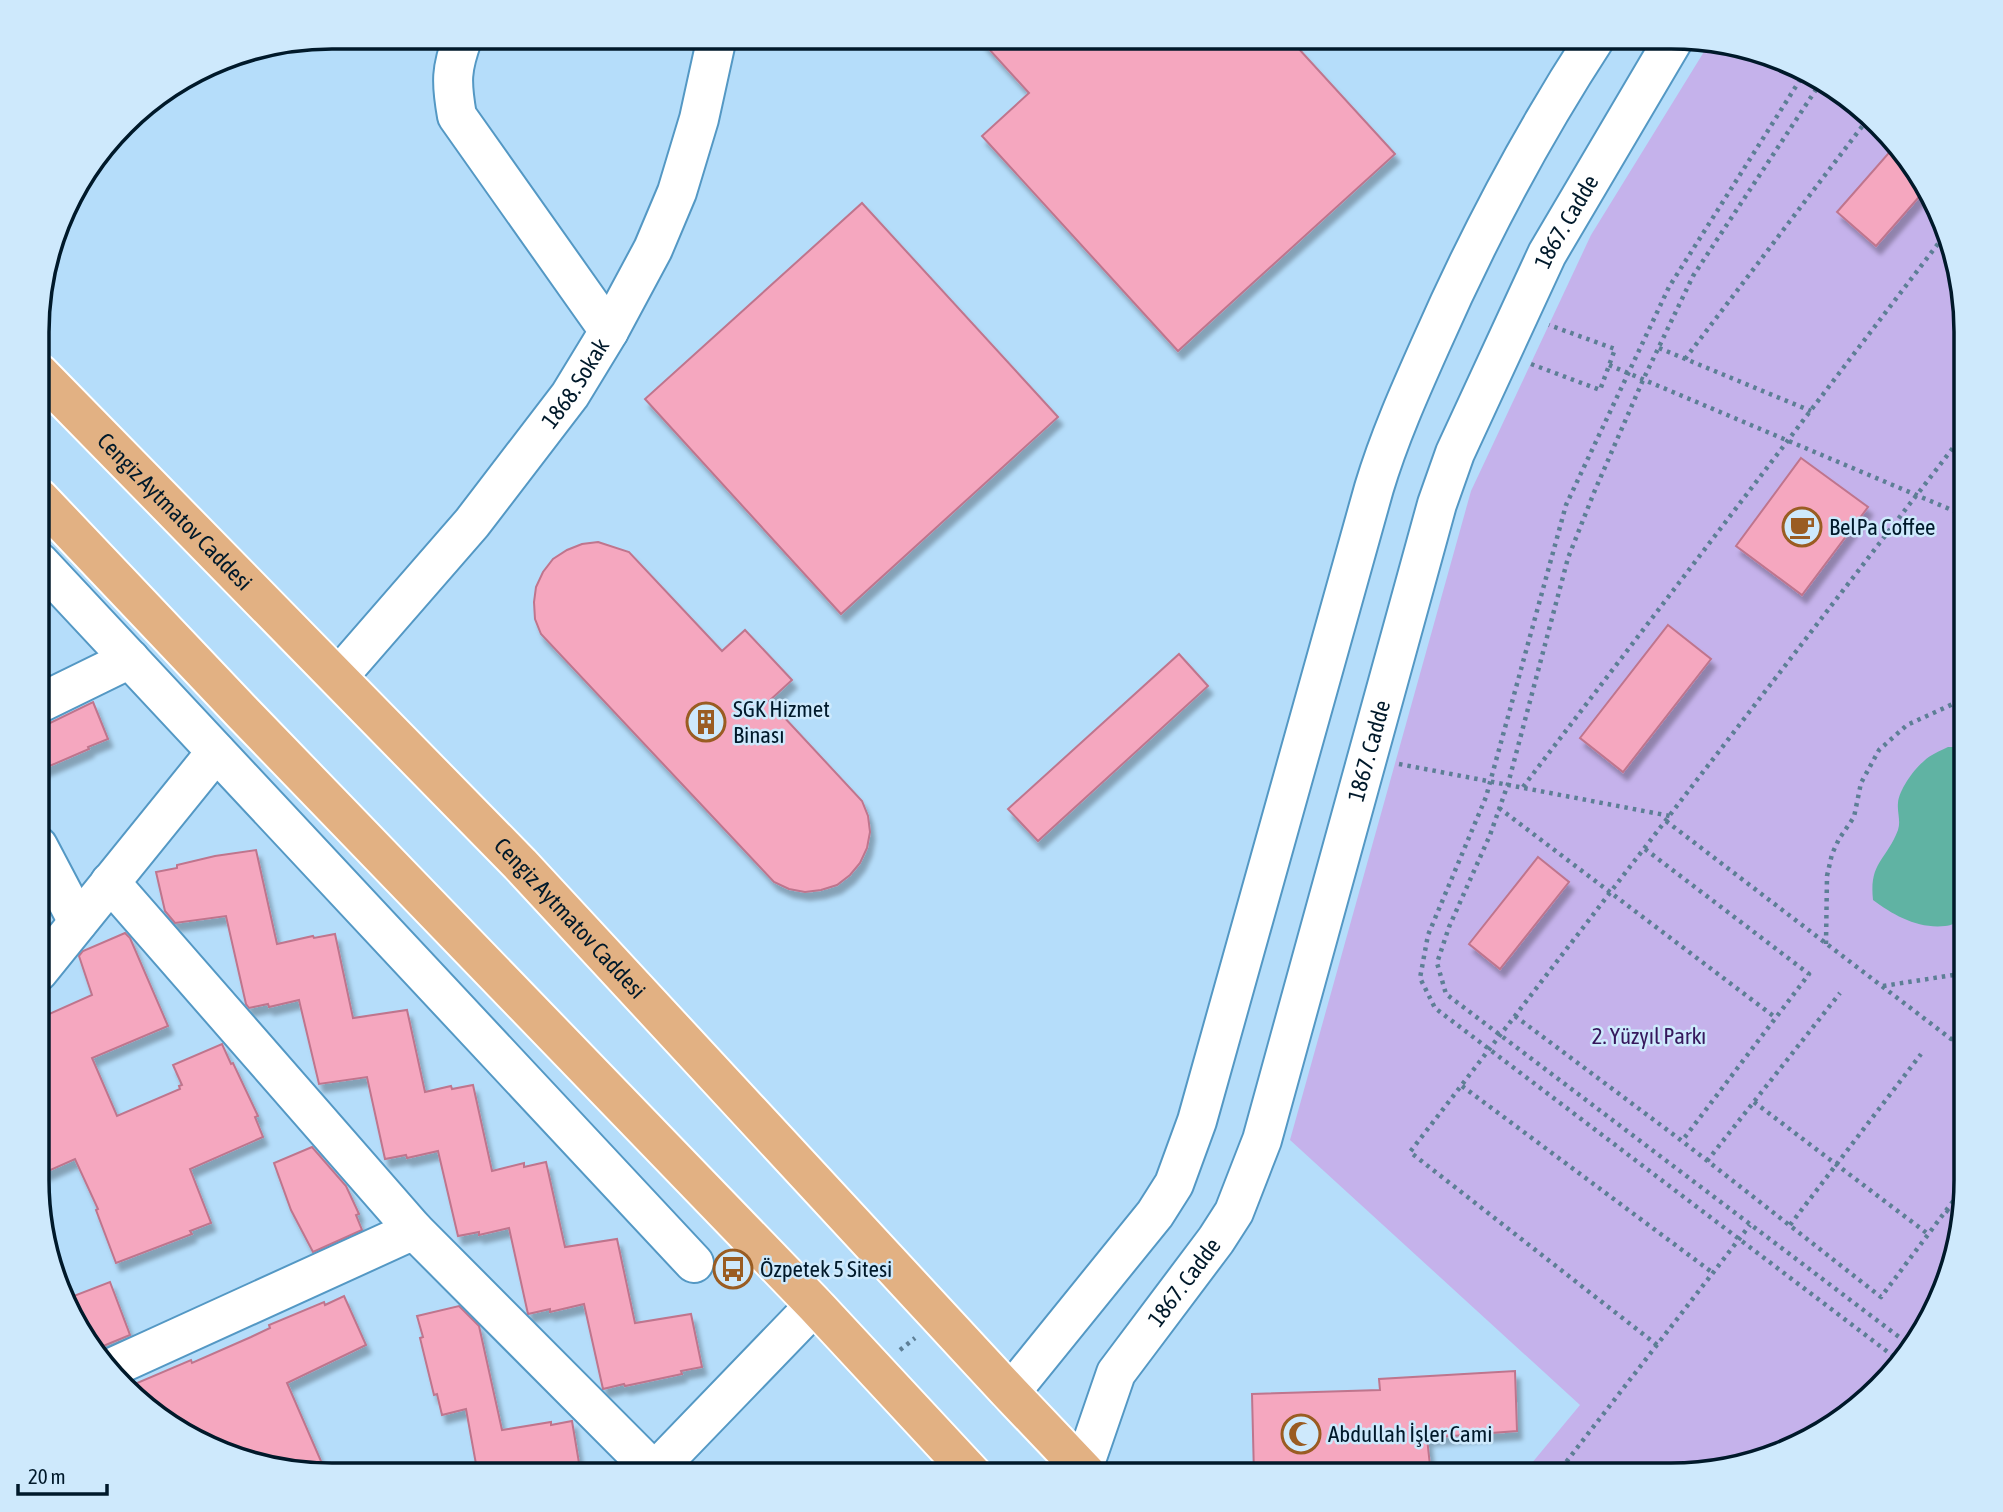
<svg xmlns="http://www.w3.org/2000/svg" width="2003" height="1512" viewBox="0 0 2003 1512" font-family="'Asap Condensed',sans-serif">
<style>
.green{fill:#c5b2eb}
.water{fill:#60b3a3}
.building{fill:#f5a7bf;stroke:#bf758d;stroke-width:2;filter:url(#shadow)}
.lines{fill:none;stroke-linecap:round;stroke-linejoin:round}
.minor-casing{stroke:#5498c4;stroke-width:42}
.major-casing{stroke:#fff;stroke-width:42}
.path{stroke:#5d7e95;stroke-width:4.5;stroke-dasharray:3.5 5;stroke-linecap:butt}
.minor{stroke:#fff;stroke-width:38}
.major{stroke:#e2b183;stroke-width:38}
.labels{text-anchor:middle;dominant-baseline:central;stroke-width:5;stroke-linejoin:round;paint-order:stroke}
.street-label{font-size:23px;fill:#00192a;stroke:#cee9fc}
.poi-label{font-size:23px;fill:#00192a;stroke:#cee9fc;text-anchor:start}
.park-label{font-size:23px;fill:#36185c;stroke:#cee9fc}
.rim{fill:none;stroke:#00192a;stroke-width:3.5}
</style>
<defs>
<filter id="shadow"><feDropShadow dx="4.5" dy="8" stdDeviation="2" flood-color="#0004"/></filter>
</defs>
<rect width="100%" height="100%" fill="#b5ddfa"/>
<path class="green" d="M 1710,42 L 1784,59 L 1865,110 L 1936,202 L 1966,331 L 1966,1200 L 1944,1293 L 1893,1374 L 1801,1445 L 1671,1475 L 1522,1475 L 1580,1405 L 1290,1140 L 1471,491 L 1591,235 Z"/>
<path class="water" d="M 1948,747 L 1966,747 L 1966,919 C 1959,921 1951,926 1945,926 C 1918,929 1893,915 1873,900 C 1869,862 1886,861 1898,830 C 1901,821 1897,812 1898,803 C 1899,790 1914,769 1924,761 C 1930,755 1940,751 1948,747 Z"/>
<g class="building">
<path d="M 978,37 L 1288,37 L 1395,154 L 1178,351 L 982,136 L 1029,93 Z"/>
<path d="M 1894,147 L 1926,189 L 1876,246 L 1837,212 Z"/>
<path d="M 862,203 L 1058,417 L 841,614 L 645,399 Z"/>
<path d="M 1801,458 L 1868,507 L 1802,595 L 1736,546 Z"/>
<path d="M 598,542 L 629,552 L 722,651 L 745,630 L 792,680 L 769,701 L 862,801 L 868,816 L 870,832 L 867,848 L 860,863 L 850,875 L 837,885 L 821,890 L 805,892 L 789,889 L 774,882 L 541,634 L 535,619 L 534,602 L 536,587 L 543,572 L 553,559 L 567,550 L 582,544 Z"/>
<path d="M 1668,625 L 1711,659 L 1623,772 L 1580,738 Z"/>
<path d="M 1179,654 L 1208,686 L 1038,841 L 1008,809 Z"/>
<path d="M 93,702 L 108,739 L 88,747 L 89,749 L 38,771 L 38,726 L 48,724 Z"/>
<path d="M 256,850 L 277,944 L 313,936 L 314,938 L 335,934 L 353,1018 L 407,1010 L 425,1092 L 451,1086 L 452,1089 L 473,1085 L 492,1171 L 524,1163 L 524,1167 L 546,1162 L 565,1247 L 617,1239 L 635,1323 L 691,1314 L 702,1367 L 681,1371 L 682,1374 L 625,1386 L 624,1384 L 603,1389 L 584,1304 L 550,1312 L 550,1309 L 528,1314 L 509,1228 L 479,1235 L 479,1232 L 458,1236 L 438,1151 L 407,1158 L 406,1155 L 385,1159 L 367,1077 L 319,1084 L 299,1000 L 269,1007 L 268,1004 L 249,1008 L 246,1004 L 226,916 L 175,923 L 165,911 L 156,872 L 177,868 L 177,865 L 215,856 Z"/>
<path d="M 1538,857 L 1569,882 L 1500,969 L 1469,944 Z"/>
<path d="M 125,933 L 130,938 L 168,1026 L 92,1058 L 117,1116 L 180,1089 L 179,1086 L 182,1085 L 173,1065 L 222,1044 L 231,1064 L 233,1063 L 258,1116 L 255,1117 L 263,1137 L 190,1169 L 211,1223 L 190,1231 L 192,1234 L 116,1263 L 96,1210 L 98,1209 L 75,1159 L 37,1176 L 38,1019 L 92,995 L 79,956 L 83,951 Z"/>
<path d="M 312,1147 L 346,1186 L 359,1214 L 356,1215 L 362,1230 L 313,1252 L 291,1210 L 274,1163 Z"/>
<path d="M 110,1282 L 130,1335 L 96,1349 L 67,1311 L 65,1303 L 72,1300 L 71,1297 Z"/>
<path d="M 344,1296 L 366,1345 L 287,1383 L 327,1475 L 313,1475 L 219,1453 L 138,1402 L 128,1390 L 138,1386 L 137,1383 L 191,1360 L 192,1363 L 251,1337 L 270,1328 L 269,1325 L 324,1302 L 325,1305 Z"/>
<path d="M 459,1306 L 479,1326 L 502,1430 L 551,1422 L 551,1425 L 572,1421 L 581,1475 L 478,1475 L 466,1409 L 442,1415 L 437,1394 L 434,1395 L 420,1338 L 423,1337 L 417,1316 Z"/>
<path d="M 1515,1371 L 1517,1431 L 1427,1438 L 1431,1475 L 1254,1475 L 1252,1394 L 1380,1390 L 1379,1379 Z"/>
</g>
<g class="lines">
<defs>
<g id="minor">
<path d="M 463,37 C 451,69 451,82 457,116 L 609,331"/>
<path d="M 39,562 L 694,1263"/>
<path id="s1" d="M 338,677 L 472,523 L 570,395 L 609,331 L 653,249 L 677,192 L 699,119 L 717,37"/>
<path d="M 38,704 L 130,659"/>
<path d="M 38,846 L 78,922"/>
<path d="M 110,882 L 414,1230"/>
<path d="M 38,972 L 216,752"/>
<path d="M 111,1368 L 414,1230 L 654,1471"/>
<path d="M 1010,1393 L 1155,1214 L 1174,1184 L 1197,1121 L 1374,488 C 1389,438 1410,391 1431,344 C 1478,237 1532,135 1596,37"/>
<path id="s2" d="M 1083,1469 L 1116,1373 L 1216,1240 L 1234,1212 L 1262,1140 L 1437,504 L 1455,453 L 1547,254 L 1675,37"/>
<path d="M 651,1475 L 815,1305"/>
</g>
<g id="major">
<path id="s3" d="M 39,373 L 520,864 L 1010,1393 L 1088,1475"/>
<path d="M 39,498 L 242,712 L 815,1305 L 973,1475"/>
</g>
</defs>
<use href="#minor" class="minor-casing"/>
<use href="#major" class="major-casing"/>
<g class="path">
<path d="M 1805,72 L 1669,287 L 1566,505 L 1486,797 L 1428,935 L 1420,978 L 1435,1008 L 1901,1362"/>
<path d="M 1821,82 L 1693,276 L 1643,380 L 1595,490 L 1568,558 L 1508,784 L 1490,835 L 1449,927 L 1437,963 L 1446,994 L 1911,1346"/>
<path d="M 1659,348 L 1811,411"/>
<path d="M 1685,359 L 1870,116"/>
<path d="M 1531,364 L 1600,390 L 1615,349 L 1549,325"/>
<path d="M 1609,365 L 1966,516"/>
<path d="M 1399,764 L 1670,816"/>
<path d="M 1523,787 L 1944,236"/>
<path d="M 1499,808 L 1776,1018"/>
<path d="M 1666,821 L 1951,1039 L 1966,1039"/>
<path d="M 1645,849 L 1809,974 L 1682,1141"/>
<path d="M 1826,944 L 1827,876 L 1832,854 L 1839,839 L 1854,817 L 1861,783 L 1879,750 L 1907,725 L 1966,698"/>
<path d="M 1883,986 L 1966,973"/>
<path d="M 1515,1016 L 1682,1141 L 1881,1297 L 1966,1184"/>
<path d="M 1462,1086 L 1713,1273"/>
<path d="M 1754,1102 L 1928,1234"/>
<path d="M 1707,1161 L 1840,993"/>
<path d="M 1946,1210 L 1961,1221"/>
<path d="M 1790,1225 L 1921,1054"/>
<path d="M 1657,1345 L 1410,1152 L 1966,431"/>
<path d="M 900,1350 L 915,1338"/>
<path d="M 912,1475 L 919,1468"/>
<path d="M 1556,1475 L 1750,1225"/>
</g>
<use href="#minor" class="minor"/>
<use href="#major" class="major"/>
</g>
<defs>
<symbol id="cafe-ring" viewBox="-11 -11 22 22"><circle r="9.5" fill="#cee9fc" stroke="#9a5c22" stroke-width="1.5"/><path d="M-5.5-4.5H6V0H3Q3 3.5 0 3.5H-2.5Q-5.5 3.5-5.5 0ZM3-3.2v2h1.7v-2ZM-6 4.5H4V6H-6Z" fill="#9a5c22"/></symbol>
<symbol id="building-ring" viewBox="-11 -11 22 22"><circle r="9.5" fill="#cee9fc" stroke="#9a5c22" stroke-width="1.5"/><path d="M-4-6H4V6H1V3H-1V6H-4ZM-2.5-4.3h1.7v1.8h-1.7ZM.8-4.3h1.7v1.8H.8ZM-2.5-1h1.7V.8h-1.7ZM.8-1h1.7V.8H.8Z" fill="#9a5c22"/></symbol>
<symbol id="bus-ring" viewBox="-11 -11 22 22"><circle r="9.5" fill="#cee9fc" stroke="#9a5c22" stroke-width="1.5"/><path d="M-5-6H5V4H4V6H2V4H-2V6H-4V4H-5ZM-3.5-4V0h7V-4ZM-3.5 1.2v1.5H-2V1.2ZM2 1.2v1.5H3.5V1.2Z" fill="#9a5c22"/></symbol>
<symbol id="mosque-ring" viewBox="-11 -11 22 22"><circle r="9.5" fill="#cee9fc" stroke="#9a5c22" stroke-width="1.5"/><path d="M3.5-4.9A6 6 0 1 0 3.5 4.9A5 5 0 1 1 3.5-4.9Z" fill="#9a5c22"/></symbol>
</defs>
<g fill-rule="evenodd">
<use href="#cafe-ring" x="1780" y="505" width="44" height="44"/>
<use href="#building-ring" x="684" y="700" width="44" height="44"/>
<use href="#bus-ring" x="711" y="1247" width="44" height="44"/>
<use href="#mosque-ring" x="1279" y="1412" width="44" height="44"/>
</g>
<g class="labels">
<g class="street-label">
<text stroke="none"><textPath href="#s2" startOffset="1349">1867. Cadde</textPath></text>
<text stroke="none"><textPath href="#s1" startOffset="378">1868. Sokak</textPath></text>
<text stroke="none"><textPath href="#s3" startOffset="194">Cengiz Aytmatov Caddesi</textPath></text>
<text stroke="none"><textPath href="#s2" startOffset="782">1867. Cadde</textPath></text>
<text stroke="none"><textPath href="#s3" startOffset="761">Cengiz Aytmatov Caddesi</textPath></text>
<text stroke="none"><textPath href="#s2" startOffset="215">1867. Cadde</textPath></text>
</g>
<g class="poi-label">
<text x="1829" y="527">BelPa Coffee</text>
<text x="733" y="709">SGK Hizmet<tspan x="733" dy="26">Binası</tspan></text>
<text x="760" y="1269">Özpetek 5 Sitesi</text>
<text x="1328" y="1434">Abdullah İşler Cami</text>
</g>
<g class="park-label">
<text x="1649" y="1036">2. Yüzyıl Parkı</text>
</g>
</g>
<path d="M0 0H2003V1512H0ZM332 49H1671A283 283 0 0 1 1954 332V1180A283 283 0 0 1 1671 1463H332A283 283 0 0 1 49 1180V332A283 283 0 0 1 332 49Z" fill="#cee9fc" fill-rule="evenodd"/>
<path class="rim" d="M332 49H1671A283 283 0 0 1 1954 332V1180A283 283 0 0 1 1671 1463H332A283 283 0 0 1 49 1180V332A283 283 0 0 1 332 49Z"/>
<path d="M18 1484v10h89v-10" fill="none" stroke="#00192a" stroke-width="3.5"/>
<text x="28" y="1484" font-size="21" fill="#00192a" stroke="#cee9fc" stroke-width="5" paint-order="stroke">20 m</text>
</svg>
